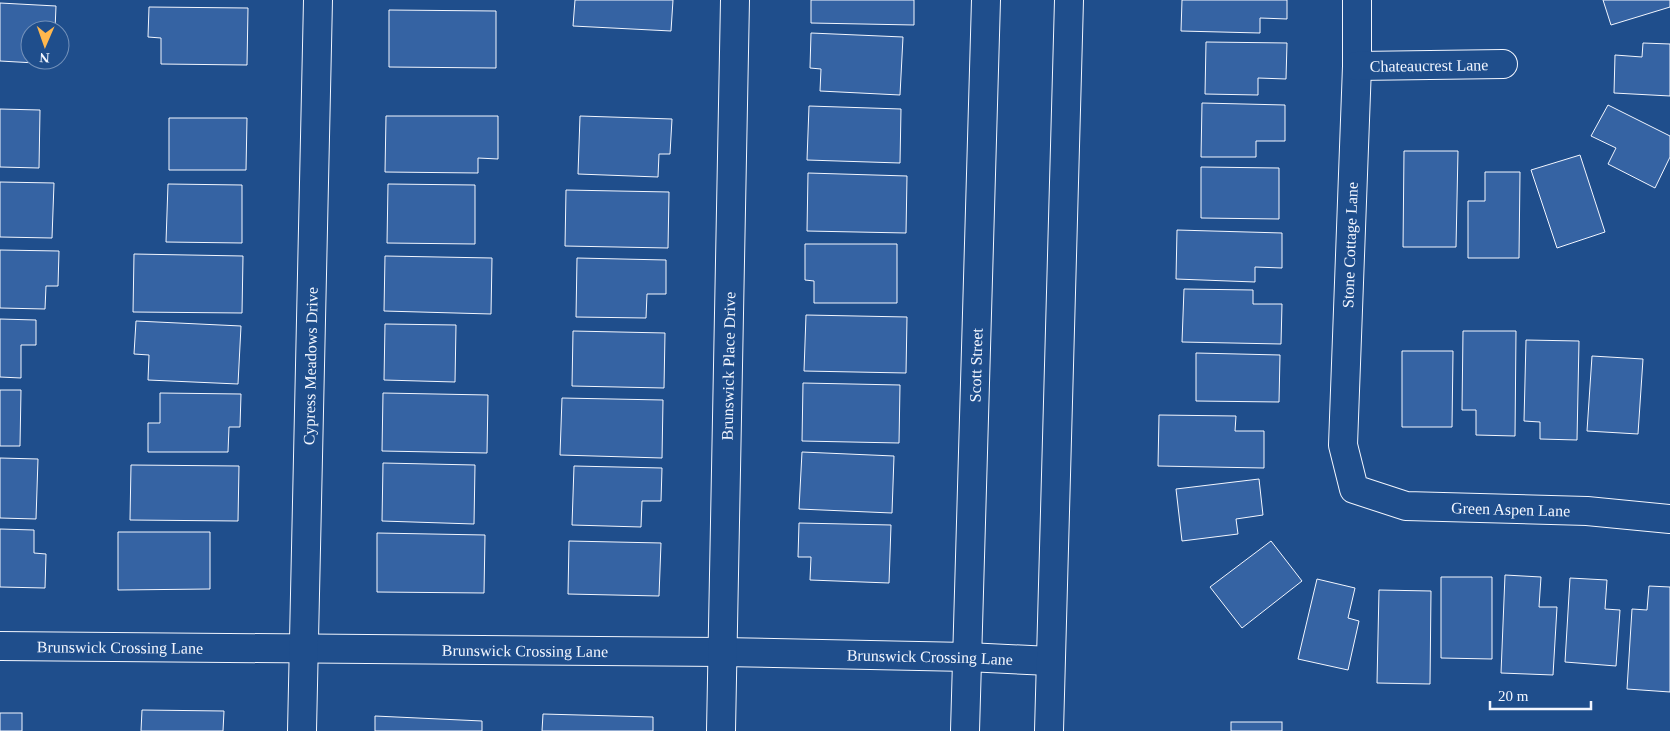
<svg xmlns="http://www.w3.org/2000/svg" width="1670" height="731" viewBox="0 0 1670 731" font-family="'Times New Roman',serif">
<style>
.building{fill:#3563a3;stroke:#f2f6ff}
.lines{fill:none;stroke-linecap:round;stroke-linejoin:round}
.street-casing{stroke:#f2f6ff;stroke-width:30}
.secondary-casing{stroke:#f2f6ff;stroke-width:30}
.street{stroke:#1f4e8c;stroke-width:28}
.secondary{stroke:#1f4e8c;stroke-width:28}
.labels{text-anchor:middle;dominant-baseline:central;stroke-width:4;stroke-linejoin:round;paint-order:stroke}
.street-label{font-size:16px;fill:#f2f6ff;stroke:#1f4e8c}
</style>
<rect width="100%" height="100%" fill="#1f4e8c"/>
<g class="building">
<path d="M 575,0 L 673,0 L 671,31 L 573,26 Z"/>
<path d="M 811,0 L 914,0 L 914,25 L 811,23 Z"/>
<path d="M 1182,0 L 1287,0 L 1287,19 L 1260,18 L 1260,33 L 1181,31 Z"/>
<path d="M 1603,0 L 1670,0 L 1670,7 L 1611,25 Z"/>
<path d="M 0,3 L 56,6 L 55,30 L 30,30 L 30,60 L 53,60 L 53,64 L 0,61 Z"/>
<path d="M 149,7 L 248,8 L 247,65 L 161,64 L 161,38 L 148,37 Z"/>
<path d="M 389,10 L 496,11 L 496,68 L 389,67 Z"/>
<path d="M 811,33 L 903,37 L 900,95 L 820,91 L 821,69 L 810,68 Z"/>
<path d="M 1206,42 L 1287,43 L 1286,79 L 1258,78 L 1258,95 L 1205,94 Z"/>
<path d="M 1643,43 L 1670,44 L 1670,96 L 1614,93 L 1615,55 L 1642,57 Z"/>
<path d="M 1202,103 L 1285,105 L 1285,141 L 1256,141 L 1256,157 L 1201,157 Z"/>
<path d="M 1608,105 L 1670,136 L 1670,157 L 1655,188 L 1608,164 L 1616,148 L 1591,136 Z"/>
<path d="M 809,106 L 901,109 L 900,163 L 807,160 Z"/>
<path d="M 0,109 L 40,110 L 39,168 L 0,167 Z"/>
<path d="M 386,116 L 498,116 L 498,159 L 478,158 L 478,173 L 385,172 Z"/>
<path d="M 580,116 L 672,119 L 670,154 L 659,154 L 658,177 L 578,174 Z"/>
<path d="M 169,118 L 247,118 L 246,170 L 169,170 Z"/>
<path d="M 1404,151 L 1458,151 L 1456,247 L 1403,247 Z"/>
<path d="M 1580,155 L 1605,232 L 1557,248 L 1531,170 Z"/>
<path d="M 1201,167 L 1279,168 L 1279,219 L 1201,218 Z"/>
<path d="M 1485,172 L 1520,172 L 1519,258 L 1468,258 L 1468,201 L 1485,201 Z"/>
<path d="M 808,173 L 907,176 L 906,233 L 807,231 Z"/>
<path d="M 0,182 L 54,183 L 52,238 L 0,237 Z"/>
<path d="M 168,184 L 242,185 L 242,243 L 166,242 Z"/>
<path d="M 388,184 L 475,185 L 475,244 L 387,243 Z"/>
<path d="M 566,190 L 669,192 L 668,248 L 565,246 Z"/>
<path d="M 1177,230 L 1282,233 L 1282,268 L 1255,267 L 1255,282 L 1176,279 Z"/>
<path d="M 805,244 L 897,244 L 897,303 L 814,303 L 814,281 L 805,280 Z"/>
<path d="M 0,250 L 59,251 L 58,286 L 46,286 L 45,309 L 0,308 Z"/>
<path d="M 134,254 L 243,256 L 242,313 L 133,312 Z"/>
<path d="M 385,256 L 492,258 L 491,314 L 384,311 Z"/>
<path d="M 577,258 L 666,260 L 666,294 L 647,294 L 646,318 L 576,317 Z"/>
<path d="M 1184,289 L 1253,290 L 1253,304 L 1282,304 L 1281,344 L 1182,342 Z"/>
<path d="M 806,315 L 907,317 L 906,373 L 804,371 Z"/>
<path d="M 0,319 L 36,320 L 36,345 L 21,345 L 21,378 L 0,377 Z"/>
<path d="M 136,321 L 241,326 L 238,384 L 148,380 L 149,355 L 134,354 Z"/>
<path d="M 385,324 L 456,325 L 455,382 L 384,380 Z"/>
<path d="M 573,331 L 665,333 L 664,388 L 572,386 Z"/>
<path d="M 1463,331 L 1516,331 L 1515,436 L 1476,435 L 1476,410 L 1462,410 Z"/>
<path d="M 1526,340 L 1579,341 L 1577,440 L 1540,439 L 1540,422 L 1524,421 Z"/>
<path d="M 1402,351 L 1453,351 L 1452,427 L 1402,427 Z"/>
<path d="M 1196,353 L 1280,355 L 1279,402 L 1196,401 Z"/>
<path d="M 1592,356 L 1643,359 L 1638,434 L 1587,431 Z"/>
<path d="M 803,383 L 900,385 L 899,443 L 802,441 Z"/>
<path d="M 0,390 L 21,390 L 20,446 L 0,446 Z"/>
<path d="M 160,393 L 241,394 L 240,427 L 229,427 L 228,452 L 148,452 L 148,423 L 160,423 Z"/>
<path d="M 383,393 L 488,395 L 487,453 L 382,451 Z"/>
<path d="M 562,398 L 663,400 L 662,458 L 560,455 Z"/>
<path d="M 1159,415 L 1236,416 L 1235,431 L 1264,431 L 1264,468 L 1158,466 Z"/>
<path d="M 802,452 L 894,456 L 892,513 L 799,509 Z"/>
<path d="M 0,458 L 38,459 L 36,519 L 0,518 Z"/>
<path d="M 383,463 L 475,465 L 474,524 L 382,521 Z"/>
<path d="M 131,465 L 239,466 L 238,521 L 130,520 Z"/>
<path d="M 574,466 L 662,468 L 661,501 L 642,501 L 641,527 L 572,525 Z"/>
<path d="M 1259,479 L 1263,515 L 1236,519 L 1238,534 L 1182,541 L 1176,489 Z"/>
<path d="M 799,523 L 891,525 L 889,583 L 810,580 L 811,557 L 798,557 Z"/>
<path d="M 0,529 L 34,530 L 34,553 L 46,554 L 45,588 L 0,587 Z"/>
<path d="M 118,532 L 210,532 L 210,589 L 118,590 Z"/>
<path d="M 377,533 L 485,535 L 484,593 L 377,592 Z"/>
<path d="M 569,541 L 661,543 L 659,596 L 568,594 Z"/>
<path d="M 1271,541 L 1302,581 L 1242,628 L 1210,587 Z"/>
<path d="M 1505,575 L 1541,577 L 1539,607 L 1557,607 L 1553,675 L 1501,673 Z"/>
<path d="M 1441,577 L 1492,577 L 1492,659 L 1441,658 Z"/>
<path d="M 1570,578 L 1607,580 L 1605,609 L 1620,610 L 1616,666 L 1565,662 Z"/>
<path d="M 1317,579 L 1355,588 L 1348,618 L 1359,621 L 1348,670 L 1298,659 Z"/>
<path d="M 1649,586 L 1670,587 L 1670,692 L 1627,689 L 1632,609 L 1647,610 Z"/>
<path d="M 1379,590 L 1431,591 L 1430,684 L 1377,683 Z"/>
<path d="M 142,710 L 224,711 L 223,731 L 141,731 Z"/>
<rect x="0" y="713" width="22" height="18"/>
<path d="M 543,714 L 653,717 L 653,731 L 542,731 Z"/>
<path d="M 375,716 L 482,721 L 482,731 L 375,731 Z"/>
<rect x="1231" y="722" width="51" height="9"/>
</g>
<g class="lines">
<defs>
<g id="street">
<path id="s1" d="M 1357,0 L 1357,66 L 1343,445 L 1354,489 L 1406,506 L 1587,511 L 1670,519"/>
<path id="s2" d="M 1357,66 L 1503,64"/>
<path id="s3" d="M 0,646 L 722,652 L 967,657 L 1050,661"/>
<path id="s4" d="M 302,731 L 318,0"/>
<path id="s5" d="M 721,731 L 735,0"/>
</g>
<g id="secondary">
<path id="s6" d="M 965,731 L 986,0"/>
<path d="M 1049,731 L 1069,0"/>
</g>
</defs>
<use href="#street" class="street-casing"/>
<use href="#secondary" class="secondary-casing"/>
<use href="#street" class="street"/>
<use href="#secondary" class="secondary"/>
</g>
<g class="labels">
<g class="street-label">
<text stroke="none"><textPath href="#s2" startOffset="72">Chateaucrest Lane</textPath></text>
<text transform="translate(1350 245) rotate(-88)">Stone Cottage Lane</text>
<text stroke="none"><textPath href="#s4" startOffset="365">Cypress Meadows Drive</textPath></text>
<text stroke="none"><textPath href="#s5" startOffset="365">Brunswick Place Drive</textPath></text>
<text stroke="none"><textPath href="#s6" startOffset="366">Scott Street</textPath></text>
<text stroke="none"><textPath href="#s1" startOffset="650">Green Aspen Lane</textPath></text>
<text stroke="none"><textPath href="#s3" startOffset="120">Brunswick Crossing Lane</textPath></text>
<text stroke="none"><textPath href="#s3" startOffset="525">Brunswick Crossing Lane</textPath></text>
<text stroke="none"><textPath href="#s3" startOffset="930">Brunswick Crossing Lane</textPath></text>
</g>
</g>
<g transform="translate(45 45) rotate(182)"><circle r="24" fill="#1f4e8c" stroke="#7391ba"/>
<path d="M0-4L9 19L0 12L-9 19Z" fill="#ffb74d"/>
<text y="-8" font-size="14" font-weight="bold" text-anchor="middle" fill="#f2f6ff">N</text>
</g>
<path d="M1490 701v8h101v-8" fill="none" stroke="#f2f6ff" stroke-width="2.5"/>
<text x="1498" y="701" font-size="15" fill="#f2f6ff" stroke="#1f4e8c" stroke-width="4" paint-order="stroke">20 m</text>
</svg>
